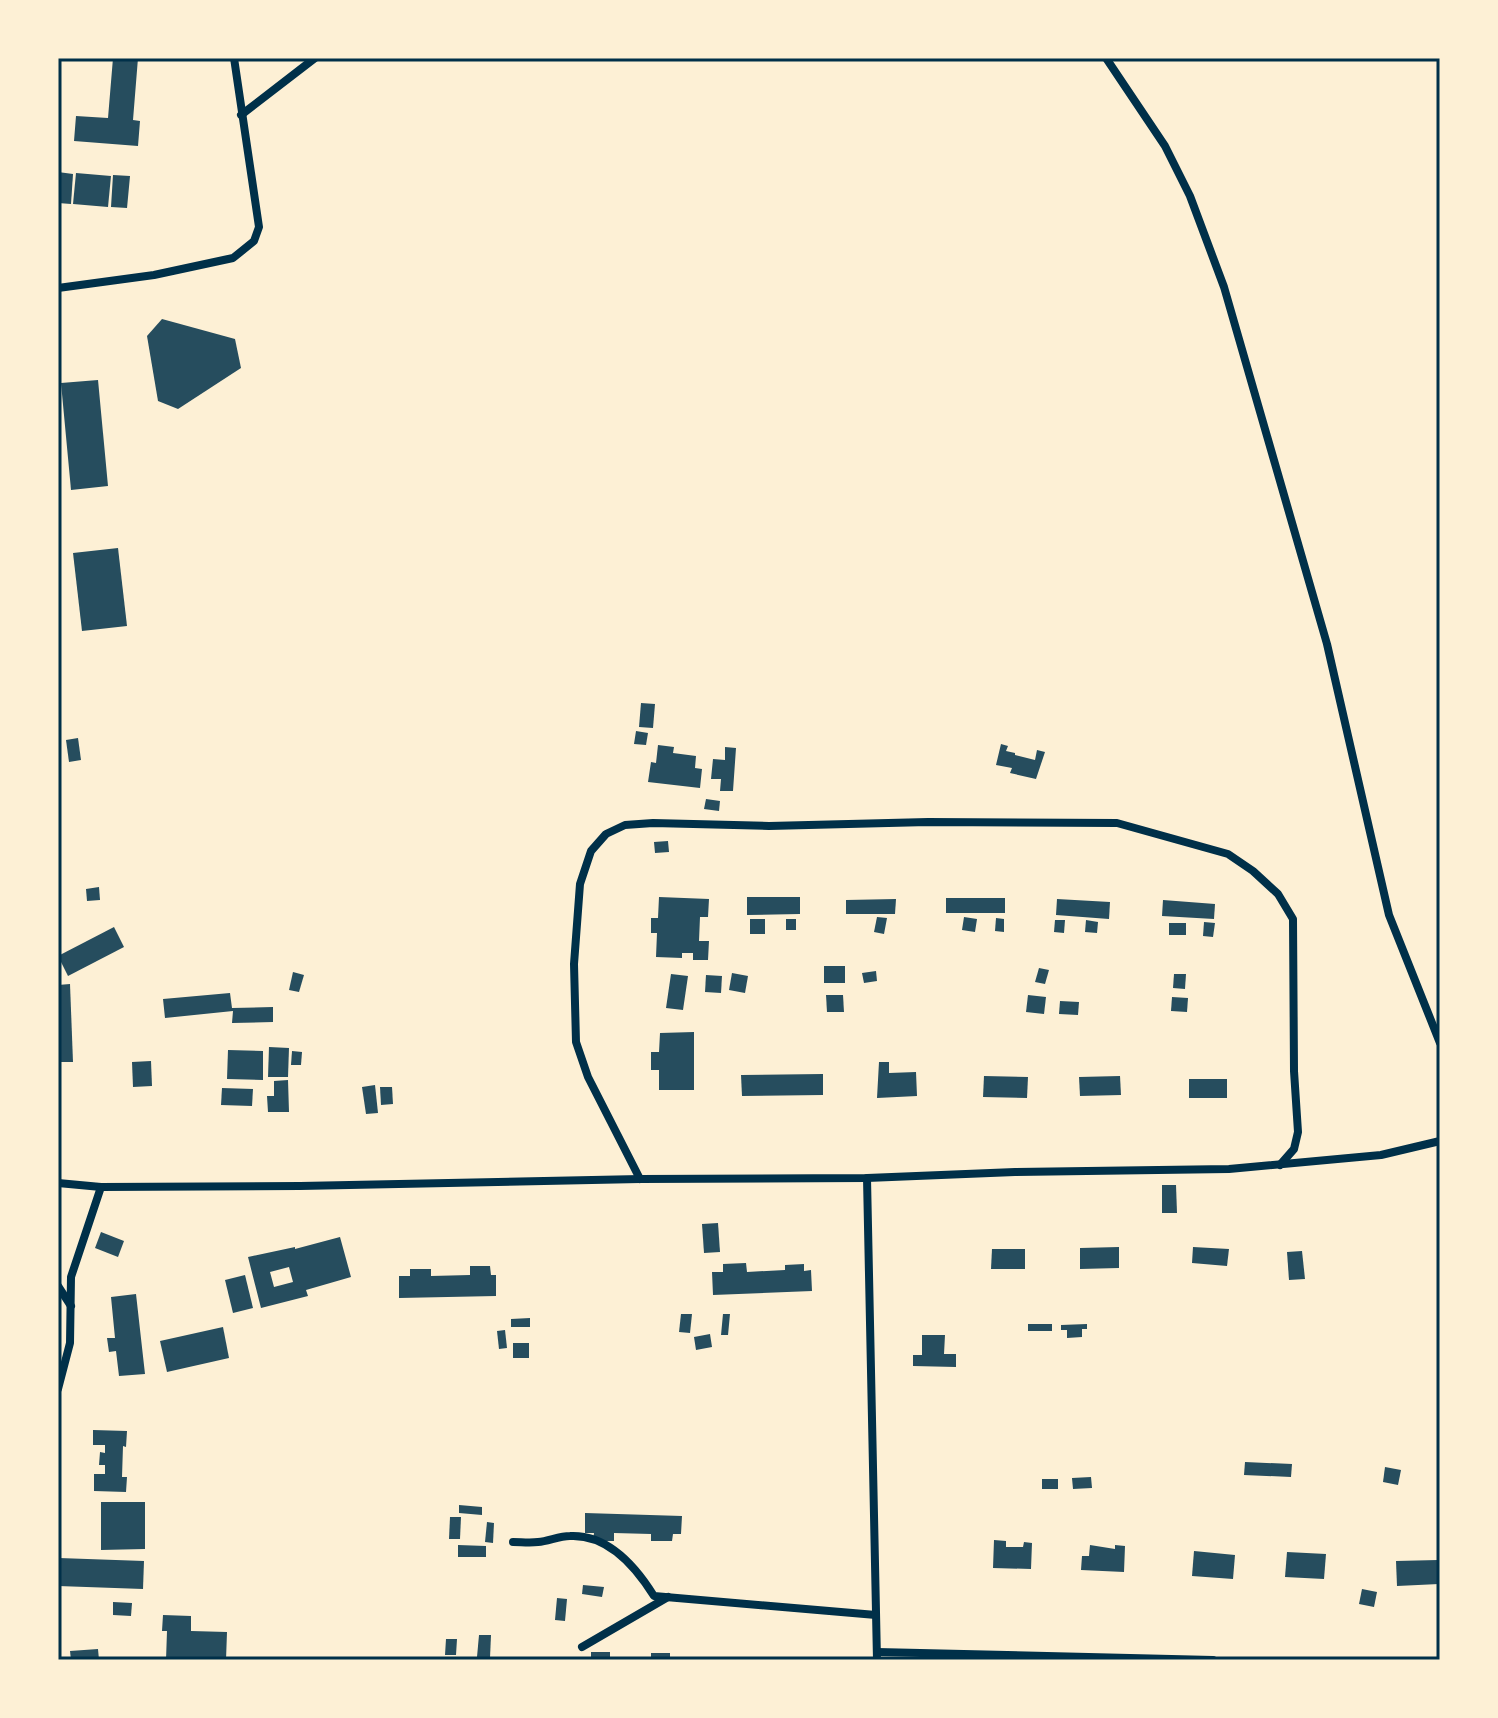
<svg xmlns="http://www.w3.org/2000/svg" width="1498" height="1718" viewBox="0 0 1498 1718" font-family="'Varela Round',sans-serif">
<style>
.building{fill:#264d5e;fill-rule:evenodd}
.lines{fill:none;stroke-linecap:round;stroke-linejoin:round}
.minor{stroke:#003049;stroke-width:8}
.neatline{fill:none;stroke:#003049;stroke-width:3}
</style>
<rect width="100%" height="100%" fill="#fdf0d5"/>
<g class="building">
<path d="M 113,58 L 138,58 L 133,120 L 140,121 L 138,146 L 74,141 L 76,116 L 108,118 Z"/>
<path d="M 58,172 L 73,174 L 71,204 L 58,203 Z"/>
<path d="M 76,173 L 111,176 L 108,207 L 73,204 Z"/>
<path d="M 113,175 L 130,176 L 127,208 L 111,207 Z"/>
<path d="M 162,319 L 235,339 L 241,368 L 178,409 L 158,401 L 147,336 Z"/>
<path d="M 98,380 L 108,486 L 71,490 L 61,383 Z"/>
<path d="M 118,548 L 127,626 L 82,631 L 73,553 Z"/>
<path d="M 641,703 L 655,704 L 653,728 L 639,727 Z"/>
<path d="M 636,731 L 648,733 L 646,745 L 634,744 Z"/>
<path d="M 78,738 L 81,760 L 69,762 L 66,740 Z"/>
<path d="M 1001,744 L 1008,746 L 1006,751 L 1015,753 L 1015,755 L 1035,760 L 1037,750 L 1045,752 L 1036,779 L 1010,773 L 1012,768 L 996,765 Z"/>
<path d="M 658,745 L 674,747 L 673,753 L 696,756 L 695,768 L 702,769 L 700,788 L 648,782 L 651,762 L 656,763 Z"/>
<path d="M 725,747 L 736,748 L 733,791 L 720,791 L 721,779 L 711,779 L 713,759 L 725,760 Z"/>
<path d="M 706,799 L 720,801 L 719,811 L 704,809 Z"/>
<path d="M 668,841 L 669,852 L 655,853 L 654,842 Z"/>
<path d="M 99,887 L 100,900 L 87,901 L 86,889 Z"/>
<path d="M 659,897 L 709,899 L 708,917 L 700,917 L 699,941 L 709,941 L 708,960 L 693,960 L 693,953 L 682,953 L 682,958 L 656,957 L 657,933 L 651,933 L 651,918 L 658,918 Z"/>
<path d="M 747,897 L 800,897 L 800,914 L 747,915 Z"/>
<rect x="946" y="898" width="59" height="15"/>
<path d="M 896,899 L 895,914 L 846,914 L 846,900 Z"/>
<path d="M 1057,899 L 1110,902 L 1109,919 L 1056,915 Z"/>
<path d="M 1163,900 L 1215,904 L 1214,919 L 1162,916 Z"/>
<path d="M 877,917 L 887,918 L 884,934 L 874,932 Z"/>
<path d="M 964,917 L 977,919 L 975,932 L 962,930 Z"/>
<path d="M 996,918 L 1004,919 L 1004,932 L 995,931 Z"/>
<rect x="750" y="919" width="15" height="15"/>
<rect x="786" y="919" width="10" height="11"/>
<path d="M 1055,920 L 1065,920 L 1064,933 L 1054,932 Z"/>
<path d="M 1086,920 L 1098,922 L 1097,933 L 1085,932 Z"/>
<path d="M 1204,922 L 1215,923 L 1213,937 L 1203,936 Z"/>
<rect x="1169" y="923" width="17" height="12"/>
<path d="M 114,927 L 124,947 L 68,976 L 58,956 Z"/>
<rect x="824" y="966" width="21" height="17"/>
<path d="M 1039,968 L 1049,970 L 1045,984 L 1035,982 Z"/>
<path d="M 876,971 L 877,981 L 864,983 L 862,973 Z"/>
<path d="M 293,972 L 304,975 L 299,992 L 289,990 Z"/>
<path d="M 732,973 L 748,976 L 745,993 L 729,990 Z"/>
<path d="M 671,974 L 688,976 L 683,1010 L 666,1008 Z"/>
<path d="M 1174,974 L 1186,974 L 1185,989 L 1173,988 Z"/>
<path d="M 706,975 L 722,976 L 721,993 L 705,992 Z"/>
<path d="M 70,984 L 73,1062 L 58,1062 L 58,985 Z"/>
<path d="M 230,993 L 232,1008 L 273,1007 L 273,1022 L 232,1023 L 233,1011 L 165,1018 L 163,999 Z"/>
<path d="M 826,995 L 843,995 L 844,1012 L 827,1012 Z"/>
<path d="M 1028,995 L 1046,997 L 1044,1014 L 1026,1012 Z"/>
<path d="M 1172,997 L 1188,998 L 1187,1012 L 1171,1011 Z"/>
<path d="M 1060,1001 L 1079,1002 L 1078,1015 L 1059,1014 Z"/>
<path d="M 694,1032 L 694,1090 L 659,1090 L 659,1070 L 651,1070 L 651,1052 L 659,1052 L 660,1033 Z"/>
<path d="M 269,1047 L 289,1048 L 288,1077 L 268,1077 Z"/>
<path d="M 228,1050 L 263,1051 L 263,1080 L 227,1079 Z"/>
<path d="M 292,1051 L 302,1052 L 301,1065 L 291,1065 Z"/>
<path d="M 151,1061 L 152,1086 L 133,1087 L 132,1062 Z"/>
<path d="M 879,1062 L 889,1062 L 889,1073 L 916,1072 L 917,1096 L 877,1098 Z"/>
<path d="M 823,1074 L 823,1095 L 742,1096 L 741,1075 Z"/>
<path d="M 984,1076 L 1028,1077 L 1027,1098 L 983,1097 Z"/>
<path d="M 1120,1076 L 1121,1095 L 1080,1096 L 1079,1077 Z"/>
<rect x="1189" y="1079" width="38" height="19"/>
<path d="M 288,1080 L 289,1112 L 268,1112 L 267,1096 L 274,1096 L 274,1081 Z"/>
<path d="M 375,1085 L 378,1113 L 366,1114 L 362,1087 Z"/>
<path d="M 380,1087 L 392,1087 L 393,1104 L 381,1105 Z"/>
<path d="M 222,1088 L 253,1089 L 252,1106 L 221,1105 Z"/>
<path d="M 1162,1185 L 1176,1185 L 1177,1213 L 1162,1213 Z"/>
<path d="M 718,1223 L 720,1252 L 704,1253 L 702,1224 Z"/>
<path d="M 101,1232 L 124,1241 L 118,1257 L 95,1248 Z"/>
<path d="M 340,1237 L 351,1277 L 306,1290 L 308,1296 L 261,1308 L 248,1257 L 295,1247 L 295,1249 ZM 289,1267 L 293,1282 L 274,1287 L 270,1272 Z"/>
<path d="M 1119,1247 L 1119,1268 L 1080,1269 L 1080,1248 Z"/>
<path d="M 1193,1247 L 1229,1249 L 1227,1266 L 1192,1263 Z"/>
<path d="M 992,1249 L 1025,1249 L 1025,1269 L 991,1269 Z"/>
<path d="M 1302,1251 L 1305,1279 L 1289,1280 L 1287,1252 Z"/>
<path d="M 746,1263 L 747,1272 L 785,1270 L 785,1265 L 804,1264 L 804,1271 L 811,1270 L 812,1291 L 713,1295 L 712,1272 L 723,1272 L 723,1264 Z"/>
<path d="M 470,1266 L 490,1266 L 491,1275 L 496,1275 L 496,1296 L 399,1298 L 399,1276 L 410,1276 L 410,1269 L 431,1269 L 431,1276 L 470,1275 Z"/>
<path d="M 245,1275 L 253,1308 L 233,1313 L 225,1280 Z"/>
<path d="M 136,1294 L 145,1374 L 119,1376 L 116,1351 L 109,1352 L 107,1338 L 115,1338 L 111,1297 Z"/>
<path d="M 681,1314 L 692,1314 L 690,1333 L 679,1332 Z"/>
<path d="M 723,1314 L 730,1314 L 728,1335 L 721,1335 Z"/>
<path d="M 530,1318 L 530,1327 L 511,1327 L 511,1319 Z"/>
<rect x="1028" y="1324" width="24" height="7"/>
<path d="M 1087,1324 L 1087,1329 L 1082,1329 L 1082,1337 L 1067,1338 L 1067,1330 L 1061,1330 L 1061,1325 Z"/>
<path d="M 223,1327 L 229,1358 L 167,1372 L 160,1341 Z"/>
<path d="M 505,1330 L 507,1348 L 499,1349 L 497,1331 Z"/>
<path d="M 710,1334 L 712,1347 L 696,1350 L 694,1337 Z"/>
<path d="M 922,1335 L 945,1335 L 944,1354 L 956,1354 L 956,1367 L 913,1366 L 913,1355 L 922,1355 Z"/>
<rect x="513" y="1343" width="16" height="15"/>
<path d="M 93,1430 L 127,1431 L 126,1447 L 123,1446 L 122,1477 L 127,1477 L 126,1492 L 94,1491 L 94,1474 L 105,1474 L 105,1465 L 99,1465 L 100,1452 L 105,1453 L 105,1445 L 93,1445 Z"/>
<path d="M 1245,1462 L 1292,1464 L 1291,1477 L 1244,1475 Z"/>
<path d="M 1385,1467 L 1401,1470 L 1398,1485 L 1383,1482 Z"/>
<path d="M 1091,1477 L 1092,1488 L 1073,1489 L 1072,1478 Z"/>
<rect x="1042" y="1479" width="16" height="10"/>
<path d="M 101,1502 L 145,1502 L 145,1549 L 101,1550 Z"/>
<path d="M 459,1505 L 482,1507 L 482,1515 L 459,1513 Z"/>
<path d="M 585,1513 L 682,1516 L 681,1534 L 673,1534 L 672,1541 L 651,1541 L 651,1534 L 614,1533 L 614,1541 L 593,1541 L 594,1533 L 585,1533 Z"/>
<path d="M 450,1517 L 461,1517 L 460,1539 L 449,1539 Z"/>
<path d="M 487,1522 L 494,1523 L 493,1543 L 485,1542 Z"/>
<path d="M 994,1540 L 1006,1541 L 1006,1547 L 1023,1547 L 1024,1542 L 1032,1543 L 1031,1569 L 993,1568 Z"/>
<path d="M 458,1545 L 486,1546 L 486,1557 L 458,1557 Z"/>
<path d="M 1090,1545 L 1115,1549 L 1115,1545 L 1125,1546 L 1124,1572 L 1081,1570 L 1082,1556 L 1089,1556 Z"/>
<path d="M 1194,1551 L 1235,1555 L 1233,1579 L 1192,1576 Z"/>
<path d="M 1287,1552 L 1326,1554 L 1324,1579 L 1285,1577 Z"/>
<path d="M 59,1558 L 144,1561 L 143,1589 L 58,1586 Z"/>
<path d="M 1438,1560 L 1439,1584 L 1397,1586 L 1396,1561 Z"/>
<path d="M 583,1585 L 604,1587 L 602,1597 L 582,1594 Z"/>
<path d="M 1362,1589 L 1377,1592 L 1374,1607 L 1359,1604 Z"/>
<path d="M 557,1598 L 567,1599 L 565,1621 L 555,1620 Z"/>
<path d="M 113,1602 L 132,1603 L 131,1616 L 113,1615 Z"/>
<path d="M 163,1615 L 191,1616 L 191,1631 L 227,1632 L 226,1660 L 166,1660 L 167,1631 L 162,1631 Z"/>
<path d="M 479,1635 L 491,1635 L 490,1658 L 477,1657 Z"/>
<path d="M 446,1639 L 457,1639 L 456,1655 L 445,1655 Z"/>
<path d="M 98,1649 L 99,1660 L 71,1660 L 70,1651 Z"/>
<path d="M 591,1652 L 610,1652 L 610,1660 L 580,1660 L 580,1657 L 591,1657 Z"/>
<rect x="651" y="1653" width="19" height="7"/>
</g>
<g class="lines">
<g class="minor">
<path d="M 1106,58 L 1165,146 L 1190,196 L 1224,287 L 1327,644 L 1389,915 L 1440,1043"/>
<path d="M 241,115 L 315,58"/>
<path d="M 58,288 L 154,275 L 233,258 L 254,241 L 259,227 L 234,58"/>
<path d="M 867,1178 L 877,1660"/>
<path d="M 640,1179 L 588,1077 L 576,1042 L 574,964 L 580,884 L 591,851 L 606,834 L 625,825 L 653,823 L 769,826 L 928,822 L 1117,823 L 1228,854 L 1253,871 L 1278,894 L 1293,919 L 1294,1071 L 1298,1132 L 1294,1149 L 1280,1165"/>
<path d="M 58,1183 L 101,1187 L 300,1186 L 640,1179 L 867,1178 L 1015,1172 L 1229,1169 L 1381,1155 L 1440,1141"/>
<path d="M 58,1286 L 71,1306"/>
<path d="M 58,1389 L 70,1343 L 71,1277 L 101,1187"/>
<path d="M 513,1542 C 521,1542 530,1543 538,1542 C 549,1541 559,1536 570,1536 C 608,1534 636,1567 654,1596 L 876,1615"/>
<path d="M 582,1647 L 668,1597"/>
<path d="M 877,1652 L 1213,1660"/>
</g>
</g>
<rect width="1498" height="1718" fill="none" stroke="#fdf0d5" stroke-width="120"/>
<rect x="60" y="60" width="1378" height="1598" class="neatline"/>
</svg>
